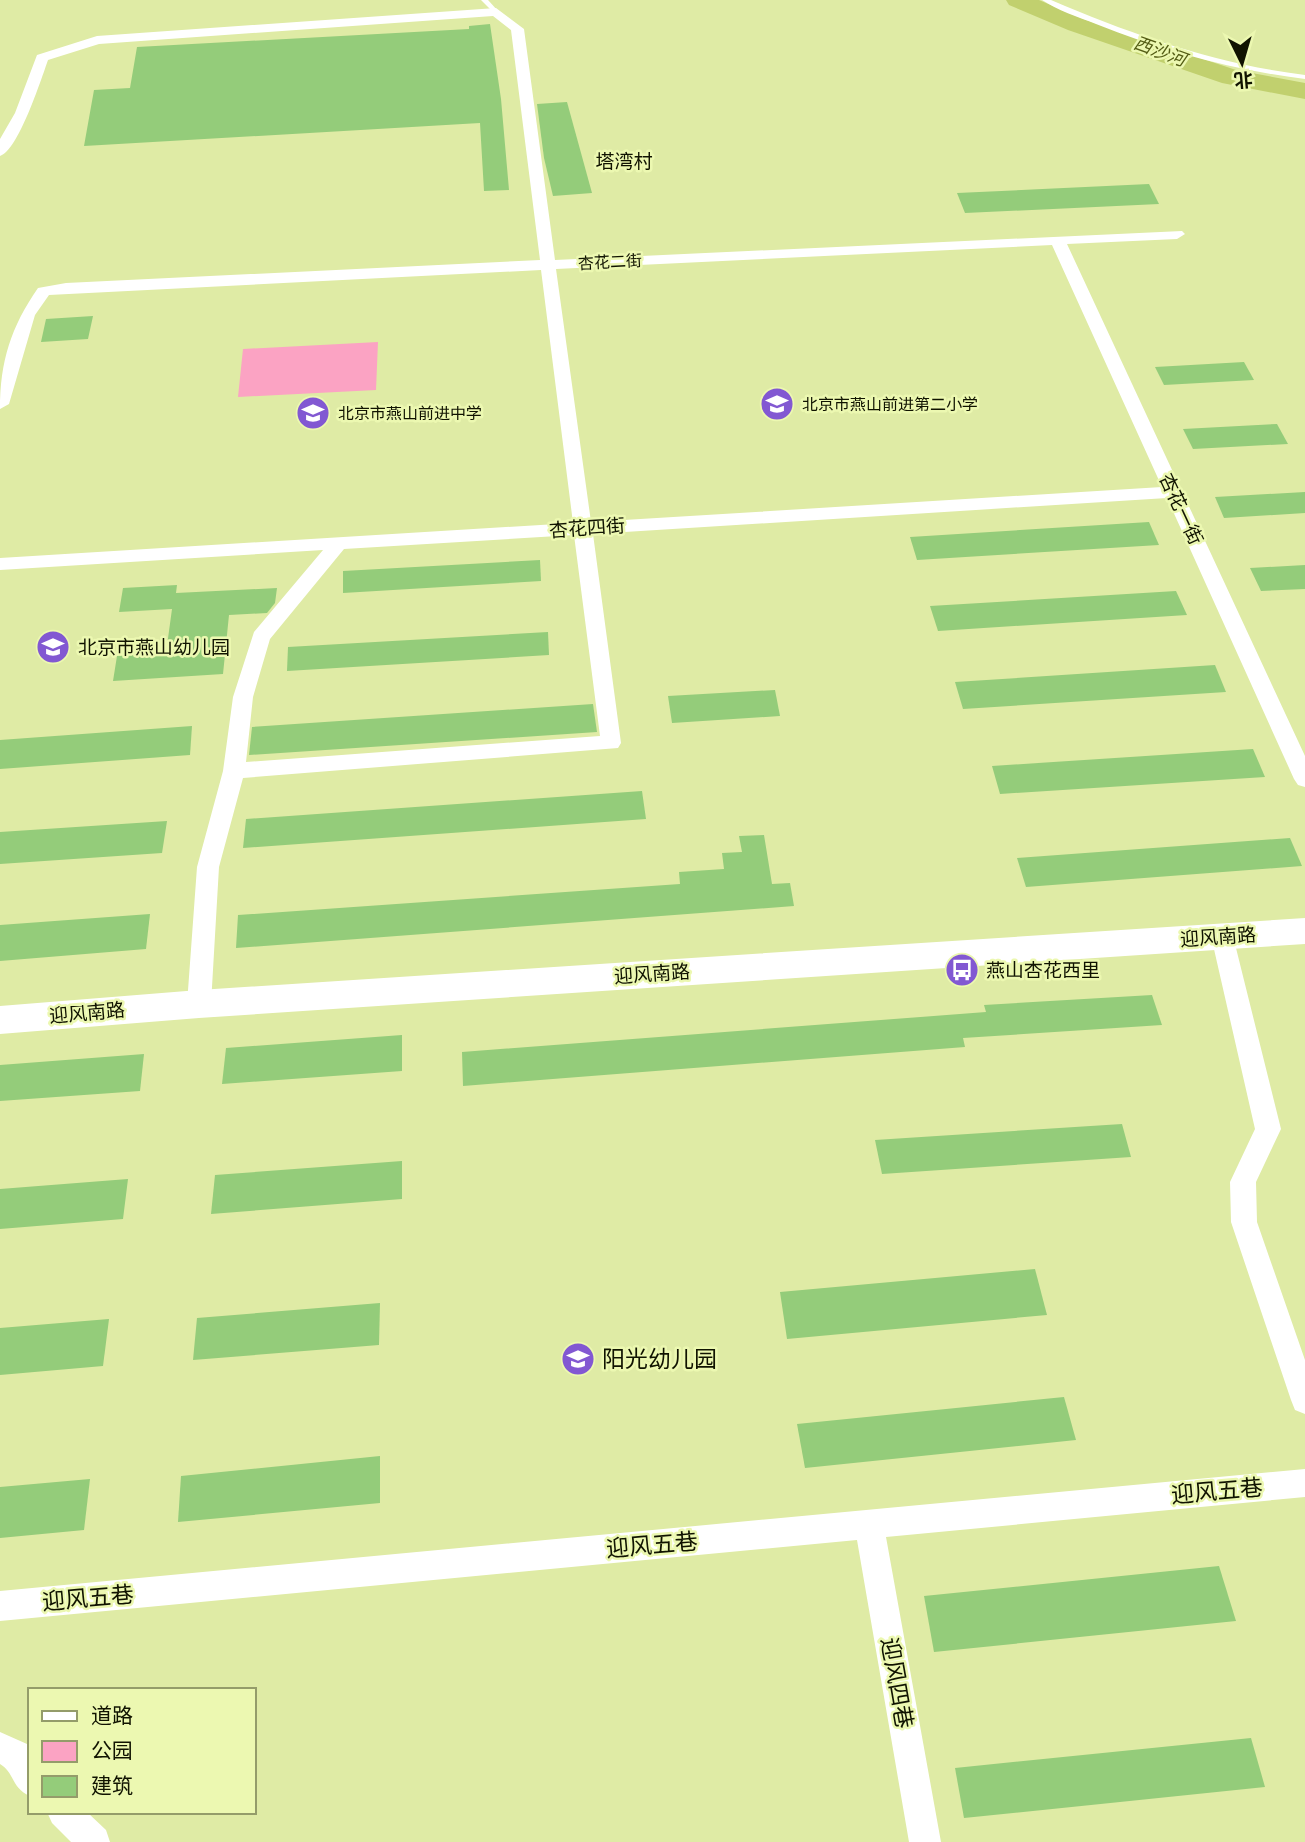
<svg xmlns="http://www.w3.org/2000/svg" width="1305" height="1842" viewBox="0 0 1305 1842" font-family="Poppins,'Noto Sans SC',sans-serif">
<style>
.green{fill:#fba3c3}
.lines{fill:none;stroke-linecap:round;stroke-linejoin:round}
.river{fill:#c1d06e;fill-rule:evenodd}
.building{fill:#94cc7a}
.lane{fill:#fff;fill-rule:evenodd}
.street{fill:#fff;fill-rule:evenodd}
.secondary{fill:#fff;fill-rule:evenodd}
.labels{text-anchor:middle;dominant-baseline:central;stroke-width:5;stroke-linejoin:round;paint-order:stroke}
.far-street-label{font-size:16px;fill:#101300;stroke:#ecf8b1}
.far-poi-label{font-size:16px;fill:#101300;stroke:#ecf8b1;text-anchor:start}
.far-water-label{font-size:18px;font-style:italic;fill:#545d15;stroke:#ecf8b1}
.far-quarter-label{font-size:19px;fill:#101300;stroke:#ecf8b1}
.street-label{font-size:19px;fill:#101300;stroke:#ecf8b1}
.poi-label{font-size:19px;fill:#101300;stroke:#ecf8b1;text-anchor:start}
.near-poi-label{font-size:23px;fill:#101300;stroke:#ecf8b1;text-anchor:start}
.near-street-label{font-size:23px;fill:#101300;stroke:#ecf8b1}
</style>
<rect width="100%" height="100%" fill="#dfeba5"/>
<path class="green" d="M 378,342 L 376,390 L 238,397 L 243,349 Z"/>
<g class="lines">
<path class="river" d="M 1006,0 L 1039,0 L 1086,20 L 1236,70 L 1305,83 L 1305,99 L 1222,83 L 1068,30 L 1009,5 Z"/>
</g>
<g class="building">
<path d="M 490,24 L 501,99 L 509,190 L 484,191 L 480,123 L 84,146 L 94,90 L 130,88 L 137,47 L 469,29 L 469,26 Z"/>
<path d="M 567,102 L 592,193 L 553,196 L 544,158 L 537,104 Z"/>
<path d="M 1149,184 L 1159,204 L 965,213 L 957,193 Z"/>
<path d="M 93,316 L 88,339 L 41,342 L 46,319 Z"/>
<path d="M 1244,362 L 1254,380 L 1164,385 L 1155,367 Z"/>
<path d="M 1277,424 L 1288,444 L 1193,449 L 1183,429 Z"/>
<path d="M 1305,492 L 1305,513 L 1224,518 L 1215,497 Z"/>
<path d="M 1149,522 L 1159,545 L 917,560 L 910,537 Z"/>
<path d="M 540,560 L 541,581 L 343,593 L 343,571 Z"/>
<path d="M 1305,565 L 1305,589 L 1261,591 L 1250,568 Z"/>
<path d="M 177,585 L 176,593 L 277,588 L 275,603 L 267,613 L 229,615 L 223,674 L 113,681 L 117,656 L 166,653 L 172,609 L 119,612 L 123,588 Z"/>
<path d="M 1176,591 L 1187,615 L 938,631 L 930,606 Z"/>
<path d="M 548,632 L 549,655 L 287,671 L 288,647 Z"/>
<path d="M 1215,665 L 1226,692 L 963,709 L 955,682 Z"/>
<path d="M 775,690 L 780,716 L 672,723 L 668,696 Z"/>
<path d="M 593,704 L 597,732 L 249,755 L 252,727 Z"/>
<path d="M 192,726 L 190,755 L 0,769 L 0,740 Z"/>
<path d="M 1253,749 L 1265,777 L 1000,794 L 992,766 Z"/>
<path d="M 642,791 L 646,819 L 243,848 L 246,819 Z"/>
<path d="M 167,821 L 162,853 L 0,864 L 0,832 Z"/>
<path d="M 764,835 L 772,884 L 790,883 L 794,906 L 236,948 L 238,915 L 680,884 L 679,872 L 724,869 L 722,853 L 742,852 L 739,836 Z"/>
<path d="M 1290,838 L 1302,866 L 1026,887 L 1017,858 Z"/>
<path d="M 150,914 L 146,949 L 0,961 L 0,925 Z"/>
<path d="M 1152,995 L 1162,1025 L 963,1038 L 965,1047 L 463,1086 L 462,1052 L 986,1012 L 984,1005 Z"/>
<path d="M 402,1035 L 402,1071 L 222,1084 L 226,1048 Z"/>
<path d="M 144,1054 L 140,1091 L 0,1101 L 0,1065 Z"/>
<path d="M 1122,1124 L 1131,1157 L 882,1174 L 875,1140 Z"/>
<path d="M 402,1161 L 402,1199 L 211,1214 L 215,1175 Z"/>
<path d="M 128,1179 L 123,1219 L 0,1229 L 0,1189 Z"/>
<path d="M 1035,1269 L 1047,1315 L 787,1339 L 780,1292 Z"/>
<path d="M 380,1303 L 379,1345 L 193,1360 L 197,1318 Z"/>
<path d="M 109,1319 L 103,1366 L 0,1375 L 0,1328 Z"/>
<path d="M 1064,1397 L 1076,1440 L 805,1468 L 797,1424 Z"/>
<path d="M 380,1456 L 380,1503 L 178,1522 L 181,1476 Z"/>
<path d="M 90,1479 L 84,1530 L 0,1538 L 0,1487 Z"/>
<path d="M 1219,1566 L 1236,1621 L 934,1652 L 924,1596 Z"/>
<path d="M 1251,1738 L 1265,1787 L 964,1818 L 955,1768 Z"/>
</g>
<g class="lines">
<g class="lane">
<path d="M 481,0 L 488,0 L 498,11 L 498,13 L 494,13 Z"/>
<path d="M 1042,0 L 1051,0 C 1133,35 1216,64 1305,75 L 1305,79 C 1233,70 1163,51 1096,24 C 1078,17 1057,10 1042,0 Z"/>
</g>
<g class="street">
<path d="M 496,8 L 524,29 L 555,260 L 1182,231 L 1185,234 L 1177,239 L 1067,244 L 1305,756 L 1305,787 L 1298,785 L 1294,779 L 1167,498 L 593,534 L 621,743 L 618,748 L 243,778 L 219,867 L 211,1004 L 207,1011 L 199,1014 L 191,1011 L 187,1004 L 197,867 L 223,771 L 233,697 L 254,632 L 323,550 L 0,570 L 0,558 L 573,523 L 541,270 L 49,295 L 35,315 L 9,404 L 0,409 C 0,361 11,327 38,288 L 66,283 L 540,260 L 511,30 L 493,16 L 99,44 L 48,60 C 41,80 18,151 0,156 L 0,139 L 15,113 L 37,55 L 97,36 ZM 1052,245 L 1162,487 L 591,522 L 556,269 ZM 574,535 L 600,736 L 246,762 L 253,697 L 270,639 L 344,549 Z"/>
<path d="M 1222,927 L 1230,930 L 1233,936 L 1281,1129 L 1256,1182 L 1257,1222 L 1305,1360 L 1305,1414 L 1295,1410 L 1291,1400 L 1231,1222 L 1230,1182 L 1255,1129 L 1211,936 L 1214,930 Z"/>
<path d="M 1305,1469 L 1305,1497 L 886,1537 L 941,1842 L 909,1842 L 857,1540 L 0,1621 L 0,1591 Z"/>
<path d="M 0,1732 L 27,1744 L 30,1748 L 30,1796 C 11,1788 15,1773 0,1764 Z"/>
<path d="M 47,1812 L 87,1812 L 106,1830 L 110,1842 L 71,1842 L 52,1823 Z"/>
</g>
<path class="secondary" d="M 1305,918 L 1305,944 L 199,1018 L 0,1034 L 0,1006 L 199,990 Z"/>
</g>
<defs>
<symbol id="school-disc" viewBox="-11 -11 22 22"><circle r="9.5" fill="#8258d2" stroke="#ecf8b1"/><path d="M0-5L7-2L0 1L-7-2ZM-4 1L0 2.5L4 1V4Q0 6-4 4Z" fill="#fff"/></symbol>
<symbol id="bus-disc" viewBox="-11 -11 22 22"><circle r="9.5" fill="#8258d2" stroke="#ecf8b1"/><path d="M-5-6H5V4H4V6H2V4H-2V6H-4V4H-5ZM-3.5-4V0h7V-4ZM-3.5 1.2v1.5H-2V1.2ZM2 1.2v1.5H3.5V1.2Z" fill="#fff"/></symbol>
</defs>
<g fill-rule="evenodd">
<use href="#school-disc" x="758" y="385" width="38" height="38"/>
<use href="#school-disc" x="294" y="394" width="38" height="38"/>
<use href="#school-disc" x="34" y="628" width="38" height="38"/>
<use href="#bus-disc" x="943" y="951" width="38" height="38"/>
<use href="#school-disc" x="559" y="1340" width="38" height="38"/>
</g>
<g class="labels">
<g class="far-street-label">
<text transform="translate(610 262) rotate(-3)">杏花二街</text>
</g>
<g class="far-poi-label">
<text x="802" y="404">北京市燕山前进第二小学</text>
<text x="338" y="413">北京市燕山前进中学</text>
</g>
<g class="far-water-label">
<text transform="translate(1160 51) rotate(20)">西沙河</text>
</g>
<g class="far-quarter-label">
<text x="624" y="161">塔湾村</text>
</g>
<g class="street-label">
<text transform="translate(1181 509) rotate(65)">杏花一街</text>
<text transform="translate(587 528) rotate(-4)">杏花四街</text>
<text transform="translate(1218 937) rotate(-4)">迎风南路</text>
<text transform="translate(652 974) rotate(-4)">迎风南路</text>
<text transform="translate(87 1013) rotate(-5)">迎风南路</text>
</g>
<g class="poi-label">
<text x="78" y="647">北京市燕山幼儿园</text>
<text x="986" y="970">燕山杏花西里</text>
</g>
<g class="near-poi-label">
<text x="602" y="1359">阳光幼儿园</text>
</g>
<g class="near-street-label">
<text transform="translate(1217 1491) rotate(-5)">迎风五巷</text>
<text transform="translate(652 1545) rotate(-5)">迎风五巷</text>
<text transform="translate(88 1598) rotate(-5)">迎风五巷</text>
<text transform="translate(897 1683) rotate(80)">迎风四巷</text>
</g>
</g>
<rect x="28" y="1688" width="228" height="126" fill="#ecf8b1" stroke="#949c6a" stroke-width="2"/>
<rect x="42" y="1711" width="35" height="10" fill="#ffffff" stroke="#949c6a" stroke-width="2"/>
<text x="91" y="1723" font-size="21" fill="#101300">道路</text>
<rect x="42" y="1741" width="35" height="21" fill="#fba3c3" stroke="#949c6a" stroke-width="2"/>
<text x="91" y="1758" font-size="21" fill="#101300">公园</text>
<rect x="42" y="1776" width="35" height="21" fill="#94cc7a" stroke="#949c6a" stroke-width="2"/>
<text x="91" y="1793" font-size="21" fill="#101300">建筑</text>
<g transform="translate(1242 63) rotate(175)" stroke="#ecf8b1" stroke-width="5" paint-order="stroke">
<path d="M0-5L12 26L0 18L-12 26Z" fill="#101300"/>
<text y="-10" font-size="19" font-weight="bold" text-anchor="middle" fill="#101300">北</text>
</g>
</svg>
